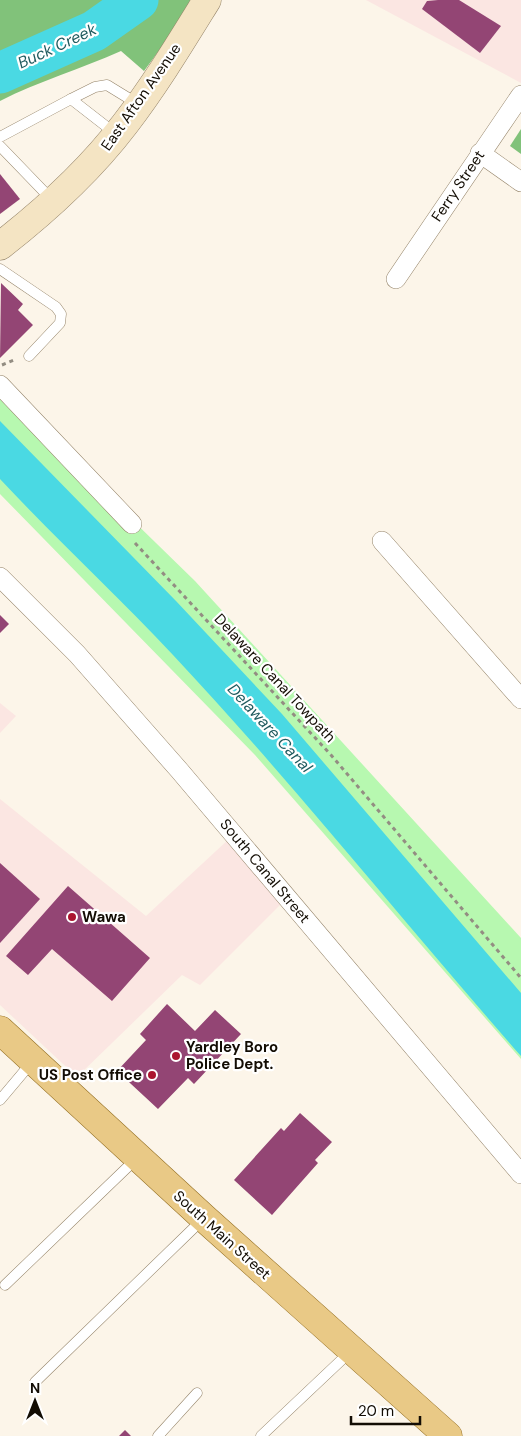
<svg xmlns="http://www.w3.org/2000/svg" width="521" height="1436" viewBox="0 0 521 1436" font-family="'DM Sans',sans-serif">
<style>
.commercial{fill:#fbe6e2}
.green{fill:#b7f8b0}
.forest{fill:#81c27a}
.water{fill:#4ad9e3}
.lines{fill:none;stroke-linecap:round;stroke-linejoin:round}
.river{stroke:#4ad9e3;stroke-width:41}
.building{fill:#934574}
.lane-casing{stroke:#948368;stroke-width:11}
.street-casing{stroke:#948368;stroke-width:20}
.secondary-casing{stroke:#948368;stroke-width:29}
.primary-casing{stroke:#957024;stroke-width:29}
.path{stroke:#938d82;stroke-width:3;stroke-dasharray:4 4;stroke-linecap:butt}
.lane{stroke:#fff;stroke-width:10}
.street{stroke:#fff;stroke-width:19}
.secondary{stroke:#f4e4c3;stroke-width:28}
.primary{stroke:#e9c986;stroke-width:28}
.poi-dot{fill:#ab152f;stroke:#fff;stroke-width:2}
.labels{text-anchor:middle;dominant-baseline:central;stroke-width:4.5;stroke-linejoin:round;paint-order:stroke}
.street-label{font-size:15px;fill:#130d04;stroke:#fff}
.poi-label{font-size:15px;font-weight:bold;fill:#130d04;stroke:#fff;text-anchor:start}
.water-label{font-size:16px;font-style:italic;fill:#1f5a5e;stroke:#fff}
</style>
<rect width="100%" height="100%" fill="#fcf5e9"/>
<g class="commercial">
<path d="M 366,0 L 521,0 L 521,83 Z"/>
<path d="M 0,703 L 16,716 L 0,733 Z"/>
<path d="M 0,799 L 146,916 L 230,838 L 284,901 L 200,985 L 182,975 L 77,1077 L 0,1005 Z"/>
</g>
<path class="green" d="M 0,391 L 195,581 L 521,938 L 521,1059 L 255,755 L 0,494 Z"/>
<g class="forest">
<path d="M 0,0 L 196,0 L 144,71 L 121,51 C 81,69 39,81 0,101 Z"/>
<path d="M 521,129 L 521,154 L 510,146 Z"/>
</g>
<path class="water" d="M 0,421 L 176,601 L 282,714 L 521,993 L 521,1056 C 404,923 294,784 173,655 C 117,595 56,539 0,479 Z"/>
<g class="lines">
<path class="river" d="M 0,73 L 94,31 L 138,0"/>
</g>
<g class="building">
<path d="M 438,0 L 459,0 L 501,26 L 480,53 L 422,9 L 427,1 Z"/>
<path d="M 0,174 L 20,199 L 0,214 Z"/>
<path d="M 1,283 L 23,304 L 18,310 L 33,325 L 0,358 Z"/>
<path d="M 0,615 L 9,624 L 0,633 Z"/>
<path d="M 0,863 L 40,899 L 0,943 Z"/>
<path d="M 68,886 L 150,958 L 112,1001 L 52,949 L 28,975 L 6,956 Z"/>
<path d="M 167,1004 L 195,1031 L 215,1010 L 241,1034 L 194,1084 L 188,1078 L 158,1109 L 117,1071 L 146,1040 L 140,1034 Z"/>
<path d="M 300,1113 L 332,1142 L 315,1160 L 318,1163 L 272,1215 L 234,1180 L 281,1128 L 284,1131 Z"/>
<path d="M 125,1430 L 131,1436 L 119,1436 Z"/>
</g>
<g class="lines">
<defs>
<g id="lane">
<path d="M 71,99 L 95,87 L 107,85 L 138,104"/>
<path d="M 0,137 L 71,99 L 116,134"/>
<path d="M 0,146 L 53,201"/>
<path d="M 0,269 L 56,307 L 61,314 L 60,323 L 29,356"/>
<path d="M 0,1100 L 32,1062"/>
<path d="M 5,1285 L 137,1158"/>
<path d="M 35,1382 L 203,1219"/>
<path d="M 158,1436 L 197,1393"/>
<path d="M 261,1436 L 351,1351"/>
</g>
<g id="street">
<path d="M 480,153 L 521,182"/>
<path d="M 396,279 L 521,95"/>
<path d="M 0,385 L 132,524"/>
<path d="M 382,541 L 521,699"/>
<path d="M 0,577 L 77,654 L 179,770 L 521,1174"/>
</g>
<path id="secondary" d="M 0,246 C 45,211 90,170 125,124 C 155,85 181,42 207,0"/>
<path id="primary" d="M 0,1030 L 204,1218 L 448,1436"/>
</defs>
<use href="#lane" class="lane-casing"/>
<use href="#street" class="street-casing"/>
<use href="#secondary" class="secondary-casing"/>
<use href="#primary" class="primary-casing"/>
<g class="path">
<path d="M 2,365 L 14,360"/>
<path d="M 135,543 L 331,755 L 521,978"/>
</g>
<use href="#lane" class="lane"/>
<use href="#street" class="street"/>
<use href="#secondary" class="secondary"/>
<use href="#primary" class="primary"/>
</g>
<g class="poi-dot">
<circle cx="72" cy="917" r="5"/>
<circle cx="176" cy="1056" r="5"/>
<circle cx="152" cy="1075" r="5"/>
</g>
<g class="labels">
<g class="street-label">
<text transform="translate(141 97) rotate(-55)">East Afton Avenue</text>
<text transform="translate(458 186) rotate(-56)">Ferry Street</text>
<text transform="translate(275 678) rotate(47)">Delaware Canal Towpath</text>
<text transform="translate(265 871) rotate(50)">South Canal Street</text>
<text transform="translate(222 1235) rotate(42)">South Main Street</text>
</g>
<g class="poi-label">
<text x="82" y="917">Wawa</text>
<text x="186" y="1047">Yardley Boro<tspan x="186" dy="17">Police Dept.</tspan></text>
<text x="142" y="1075" text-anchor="end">US Post Office</text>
</g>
<g class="water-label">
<text transform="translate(57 46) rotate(-25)">Buck Creek</text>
<text transform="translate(270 728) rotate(47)">Delaware Canal</text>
</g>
</g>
<g transform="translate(35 1401)" stroke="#ffffff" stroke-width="4" paint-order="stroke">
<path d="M0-4L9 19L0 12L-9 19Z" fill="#130d04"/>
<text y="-8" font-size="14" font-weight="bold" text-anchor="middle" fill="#130d04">N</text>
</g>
<path d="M351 1416v8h69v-8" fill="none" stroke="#130d04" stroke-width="2.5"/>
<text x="358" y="1416" font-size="15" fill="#130d04" stroke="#ffffff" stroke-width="4" paint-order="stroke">20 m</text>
</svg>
